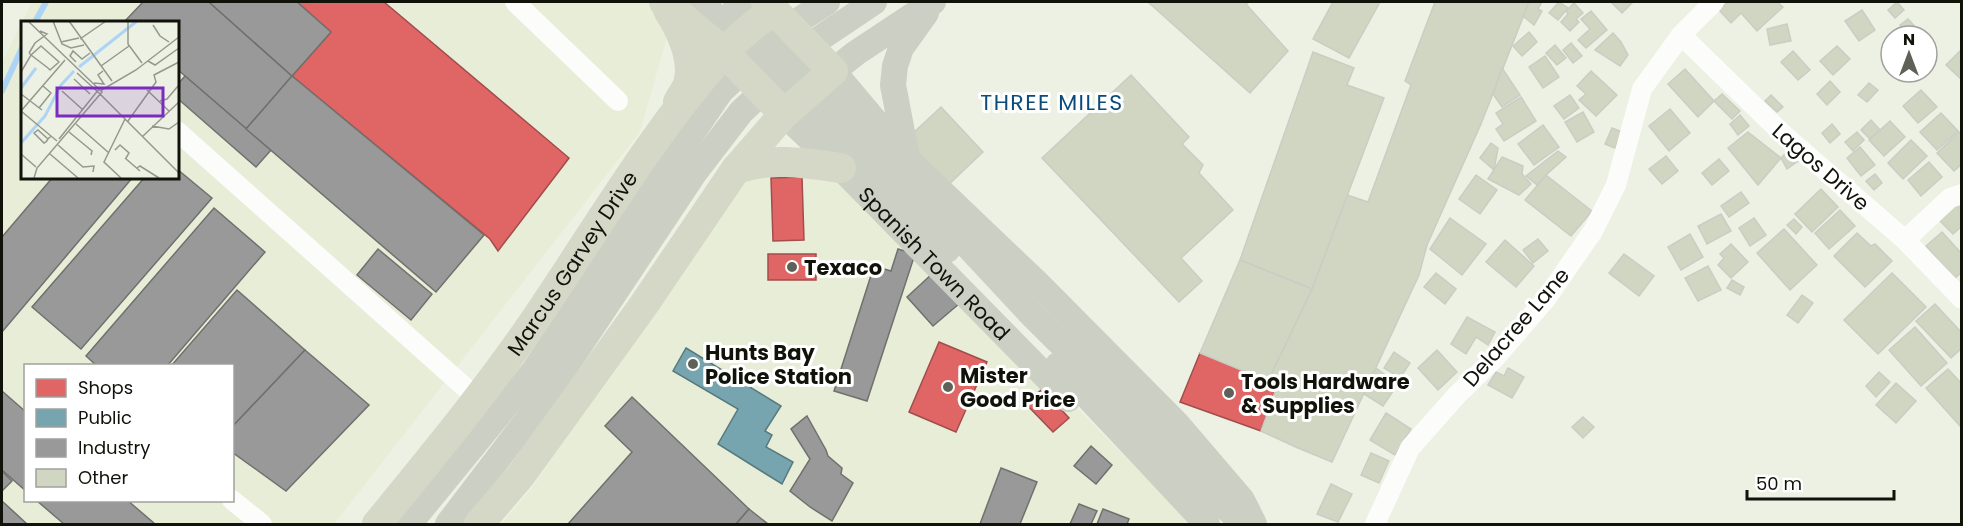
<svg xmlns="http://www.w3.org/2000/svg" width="1963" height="526" viewBox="0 0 1963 526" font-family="Poppins,sans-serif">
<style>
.built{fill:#e7edd6;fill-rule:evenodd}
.shops{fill:#e06666;stroke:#a24d4b;stroke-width:1.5}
.public{fill:#76a5af;stroke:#58797e;stroke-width:1.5}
.industry{fill:#999;stroke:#70716e;stroke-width:1.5}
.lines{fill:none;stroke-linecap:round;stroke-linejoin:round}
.stream{stroke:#add4f4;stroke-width:6}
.building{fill:#d1d6c2;stroke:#cacdc3;stroke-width:1.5}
.minor{stroke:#fcfdfb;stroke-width:20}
.major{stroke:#cccfc3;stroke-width:26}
.highway{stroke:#d5d8c7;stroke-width:30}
.poi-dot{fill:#5e6157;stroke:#fff;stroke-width:2}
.labels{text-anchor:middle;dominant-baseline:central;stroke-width:6;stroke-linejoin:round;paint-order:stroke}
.street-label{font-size:21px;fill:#11130b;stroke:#fff}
.poi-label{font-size:21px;font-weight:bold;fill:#11130b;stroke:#fff;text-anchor:start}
.neighbourhood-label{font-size:22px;letter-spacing:1.5px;fill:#0a4b7a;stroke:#fff}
.inset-river{fill:none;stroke:#add4f4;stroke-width:3}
.inset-road{fill:none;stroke:#95988d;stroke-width:1.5}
.view{fill:#7b2cbf;fill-opacity:0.15;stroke:#7b2cbf;stroke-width:3}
.inset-edge{fill:none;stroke:#11130b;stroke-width:3}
</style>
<rect width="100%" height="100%" fill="#edf1e4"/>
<g class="built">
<path d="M 32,2 L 649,2 L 671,23 L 640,132 L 334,524 L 2,524 L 2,62 ZM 22,22 L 177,22 L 177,177 L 22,177 ZM 26,366 L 232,366 L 232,500 L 26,500 Z"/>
<path d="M 841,168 L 1191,524 L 501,524 L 535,484 L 741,175 Z"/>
</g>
<g class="shops">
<path d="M 297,2 L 384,2 L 569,158 L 498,251 L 490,239 L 292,76 L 331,32 Z"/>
<path d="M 802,177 L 804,240 L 773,241 L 771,178 Z"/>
<rect x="768" y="254" width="48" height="26"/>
<path d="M 939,342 L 987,362 L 956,432 L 909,412 Z"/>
<path d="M 1200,353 L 1278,384 L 1261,431 L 1180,402 Z"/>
<path d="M 1042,389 L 1069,418 L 1053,432 L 1026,404 Z"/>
</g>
<path class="public" d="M 686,348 L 781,406 L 765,431 L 772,435 L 766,447 L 793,462 L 782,484 L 718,444 L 738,409 L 673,371 Z"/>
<g class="industry">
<path d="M 143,2 L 209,2 L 292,76 L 246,129 L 177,69 L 177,22 L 125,21 Z"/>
<path d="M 209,2 L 297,2 L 331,32 L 292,76 Z"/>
<path d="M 185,76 L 271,150 L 256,167 L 177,98 L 177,85 Z"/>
<path d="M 292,76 L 484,235 L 436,292 L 246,129 Z"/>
<path d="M 177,169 L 212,198 L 81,349 L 32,307 L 145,177 L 177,177 Z"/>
<path d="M 53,177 L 133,177 L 2,332 L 2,237 Z"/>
<path d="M 214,208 L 265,252 L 167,366 L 97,366 L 86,356 Z"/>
<path d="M 378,249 L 432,294 L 411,320 L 357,275 Z"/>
<path d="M 898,249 L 915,254 L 867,401 L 834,391 L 874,266 L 891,271 Z"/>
<path d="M 933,273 L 960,303 L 933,326 L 907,297 Z"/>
<path d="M 237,290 L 305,350 L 232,427 L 232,366 L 171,366 Z"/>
<path d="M 305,350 L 369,405 L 286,491 L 232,452 L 232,427 Z"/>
<path d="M 2,391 L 26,412 L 26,491 L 2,470 Z"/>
<path d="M 632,397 L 749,509 L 736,524 L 568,524 L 632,452 L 605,426 Z"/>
<path d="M 807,416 L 826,450 L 828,456 L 842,468 L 841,474 L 853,483 L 832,521 L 810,507 L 790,491 L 810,459 L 791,429 Z"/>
<path d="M 1091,446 L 1112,465 L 1096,484 L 1074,466 Z"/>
<path d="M 1001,468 L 1037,482 L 1020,524 L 980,524 Z"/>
<path d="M 2,471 L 12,481 L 2,491 Z"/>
<path d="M 36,500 L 127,500 L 155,524 L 64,524 Z"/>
<path d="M 2,501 L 27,524 L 2,524 Z"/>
<path d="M 1079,504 L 1097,511 L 1091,524 L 1070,524 Z"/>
<path d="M 749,509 L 768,524 L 736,524 Z"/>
<path d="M 1103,509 L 1129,519 L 1127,524 L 1097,524 Z"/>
</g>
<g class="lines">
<g class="stream">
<path d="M 35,22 L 46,2"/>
<path d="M 2,91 L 22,48"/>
</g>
</g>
<g class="building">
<path d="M 1148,2 L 1249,2 L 1246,4 L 1288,51 L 1250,93 Z"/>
<path d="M 1333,2 L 1380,2 L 1349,58 L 1313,39 Z"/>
<path d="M 1435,2 L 1529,2 L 1481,124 L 1427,245 L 1419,275 L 1332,462 L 1298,448 L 1261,431 L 1278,384 L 1268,381 L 1312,289 L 1347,195 L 1368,202 L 1411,85 L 1405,81 Z"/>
<path d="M 1529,2 L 1542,2 L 1538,9 L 1542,11 L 1534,25 L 1523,16 Z"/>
<path d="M 1559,2 L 1568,8 L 1558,20 L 1549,13 Z"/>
<path d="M 1611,2 L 1630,2 L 1632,3 L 1622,13 Z"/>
<path d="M 1728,2 L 1777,2 L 1783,7 L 1757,31 L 1741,13 L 1731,23 L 1719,10 Z"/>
<path d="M 1897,2 L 1904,10 L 1895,18 L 1888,10 Z"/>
<path d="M 1574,3 L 1583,13 L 1576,19 L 1579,22 L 1570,31 L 1561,22 L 1568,14 L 1566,11 Z"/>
<path d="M 1862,10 L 1875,30 L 1859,41 L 1845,21 Z"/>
<path d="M 1591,11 L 1607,30 L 1586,48 L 1578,40 L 1590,29 L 1581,19 Z"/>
<path d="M 1908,19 L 1920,32 L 1915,36 L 1910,36 L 1900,25 Z"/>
<path d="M 1787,24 L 1791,41 L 1770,45 L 1767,29 Z"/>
<path d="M 1529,32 L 1537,42 L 1522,56 L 1513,46 Z"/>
<path d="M 1613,33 L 1621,42 L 1628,55 L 1620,66 L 1595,50 Z"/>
<path d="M 1571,43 L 1582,56 L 1573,63 L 1563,50 Z"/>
<path d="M 1555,45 L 1566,58 L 1557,65 L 1546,53 Z"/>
<path d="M 1837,46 L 1850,59 L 1833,75 L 1820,61 Z"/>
<path d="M 1962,49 L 1962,80 L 1946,65 Z"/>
<path d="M 1793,51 L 1810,70 L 1798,80 L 1781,62 Z"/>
<path d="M 1313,52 L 1354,68 L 1347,85 L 1384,98 L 1312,289 L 1240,260 Z"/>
<path d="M 1545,56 L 1559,77 L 1543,88 L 1529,67 Z"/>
<path d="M 1502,68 L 1520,95 L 1502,107 L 1493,94 Z"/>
<path d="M 1685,69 L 1714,101 L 1698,117 L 1668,84 Z"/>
<path d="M 1591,71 L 1617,95 L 1596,116 L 1579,100 L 1586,94 L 1577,86 Z"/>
<path d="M 1131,75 L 1189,137 L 1182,144 L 1203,165 L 1199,173 L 1233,210 L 1181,258 L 1202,281 L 1179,302 L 1042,158 Z"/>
<path d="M 1830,81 L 1840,92 L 1827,105 L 1817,94 Z"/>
<path d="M 1869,83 L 1878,90 L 1867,102 L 1858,95 Z"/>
<path d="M 1921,90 L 1937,107 L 1918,123 L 1903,106 Z"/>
<path d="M 1722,94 L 1740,111 L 1732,119 L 1714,101 Z"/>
<path d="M 1570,95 L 1579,108 L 1564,119 L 1554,106 Z"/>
<path d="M 1771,95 L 1783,107 L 1777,112 L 1765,101 Z"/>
<path d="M 1521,97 L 1536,121 L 1504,141 L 1496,129 L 1503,124 L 1496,113 Z"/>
<path d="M 941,107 L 983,152 L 944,189 L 912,154 L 911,135 Z"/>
<path d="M 1670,109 L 1690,133 L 1669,151 L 1649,126 Z"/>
<path d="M 1583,112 L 1594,132 L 1577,142 L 1565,122 Z"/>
<path d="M 1941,113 L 1958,131 L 1937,150 L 1920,132 Z"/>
<path d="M 1740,115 L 1749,126 L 1738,135 L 1730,124 Z"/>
<path d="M 1871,120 L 1880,130 L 1870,139 L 1861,130 Z"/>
<path d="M 1890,121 L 1905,137 L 1884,156 L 1869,140 Z"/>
<path d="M 1832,124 L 1840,134 L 1830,143 L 1822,133 Z"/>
<path d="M 1543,125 L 1559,147 L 1534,165 L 1518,144 Z"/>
<path d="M 1612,128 L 1622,132 L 1615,148 L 1605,144 Z"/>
<path d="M 1748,132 L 1781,158 L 1758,185 L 1728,148 Z"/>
<path d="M 1857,132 L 1864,140 L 1853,151 L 1845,142 Z"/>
<path d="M 1959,132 L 1962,135 L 1962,164 L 1954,171 L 1937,153 Z"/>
<path d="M 1911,140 L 1927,156 L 1903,179 L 1888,163 Z"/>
<path d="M 1491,143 L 1498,148 L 1494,170 L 1480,158 Z"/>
<path d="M 1860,147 L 1875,165 L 1861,176 L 1847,158 Z"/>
<path d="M 1789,150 L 1798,161 L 1787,169 L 1781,158 Z"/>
<path d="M 1558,151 L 1566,157 L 1546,175 L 1537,185 L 1526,176 Z"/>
<path d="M 1666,156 L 1678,171 L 1662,184 L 1649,169 Z"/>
<path d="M 1502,157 L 1523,166 L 1522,174 L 1531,184 L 1519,195 L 1488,179 Z"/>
<path d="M 1719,159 L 1729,171 L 1712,185 L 1702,173 Z"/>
<path d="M 1929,162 L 1942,177 L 1921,196 L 1908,180 Z"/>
<path d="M 1875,174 L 1882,183 L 1874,190 L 1866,181 Z"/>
<path d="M 1476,175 L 1497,190 L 1480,214 L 1459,199 Z"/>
<path d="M 1546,175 L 1592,211 L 1571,236 L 1525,200 Z"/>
<path d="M 1821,189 L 1838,207 L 1812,232 L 1795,214 Z"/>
<path d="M 1741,192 L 1749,203 L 1729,217 L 1721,206 Z"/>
<path d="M 1962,199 L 1962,226 L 1953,234 L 1939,220 Z"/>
<path d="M 1840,210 L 1855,226 L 1829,249 L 1815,233 Z"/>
<path d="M 1721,214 L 1731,231 L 1707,244 L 1698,226 Z"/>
<path d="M 1450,218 L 1486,244 L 1462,275 L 1430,249 Z"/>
<path d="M 1754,218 L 1766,235 L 1750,246 L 1739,228 Z"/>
<path d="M 1794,219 L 1802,227 L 1796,234 L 1787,225 Z"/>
<path d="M 1784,229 L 1817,265 L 1790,290 L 1757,253 Z"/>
<path d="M 1942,232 L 1962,254 L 1962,272 L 1955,278 L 1926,246 Z"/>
<path d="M 1857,233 L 1871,246 L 1875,244 L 1892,261 L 1865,287 L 1834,256 Z"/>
<path d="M 1690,234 L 1703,257 L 1681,270 L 1668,247 Z"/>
<path d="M 1538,239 L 1548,251 L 1533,263 L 1523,250 Z"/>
<path d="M 1505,240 L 1534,266 L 1516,287 L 1486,262 Z"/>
<path d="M 1731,244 L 1748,262 L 1731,278 L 1718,265 L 1724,258 L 1720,254 Z"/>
<path d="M 1624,254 L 1654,276 L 1639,296 L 1609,273 Z"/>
<path d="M 1240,260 L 1312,289 L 1268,381 L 1200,353 Z"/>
<path d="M 1708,266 L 1721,290 L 1698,301 L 1685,278 Z"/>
<path d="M 1436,273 L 1456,289 L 1445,304 L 1424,287 Z"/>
<path d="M 1892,273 L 1926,307 L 1878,354 L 1844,320 Z"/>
<path d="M 1732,280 L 1744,287 L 1740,295 L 1727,288 Z"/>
<path d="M 1802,295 L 1813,303 L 1798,323 L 1787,315 Z"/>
<path d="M 1935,304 L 1962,333 L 1962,348 L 1951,358 L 1916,321 Z"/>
<path d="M 1467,317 L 1495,332 L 1488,345 L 1476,337 L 1466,354 L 1451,344 Z"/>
<path d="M 1915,327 L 1947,363 L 1921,386 L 1889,350 Z"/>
<path d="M 1437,350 L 1457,372 L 1438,390 L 1418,368 Z"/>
<path d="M 1394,352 L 1410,363 L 1400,378 L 1384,368 Z"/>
<path d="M 1376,368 L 1398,384 L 1383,406 L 1364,394 Z"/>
<path d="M 1508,368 L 1524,377 L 1512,398 L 1488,385 L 1496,372 L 1504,376 Z"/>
<path d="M 1948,369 L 1962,384 L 1962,424 L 1960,426 L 1926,388 Z"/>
<path d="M 1879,372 L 1890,382 L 1876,397 L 1866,386 Z"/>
<path d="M 1896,383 L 1916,401 L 1896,423 L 1876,405 Z"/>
<path d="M 1386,413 L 1411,429 L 1395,455 L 1370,440 Z"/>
<path d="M 1583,417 L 1594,427 L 1583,438 L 1572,427 Z"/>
<path d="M 1371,453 L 1389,461 L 1379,483 L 1361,475 Z"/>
<path d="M 1331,484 L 1352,494 L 1338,522 L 1317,514 Z"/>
</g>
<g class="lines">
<g class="minor">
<path d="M 515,2 L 618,101"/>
<path d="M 1681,35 L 1783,134 L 1905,240 L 1962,299"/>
<path d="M 177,131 L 478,399"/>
<path d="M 1905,240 L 1950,198 L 1962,194"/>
<path d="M 232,500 L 262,524"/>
<path d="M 1375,524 L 1410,448 L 1457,395 L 1496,357 L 1546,299 L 1593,231 L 1616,185 L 1642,89 L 1681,35 L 1714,2"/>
</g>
<g class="major">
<path d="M 701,2 L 772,70 L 947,250"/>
<path d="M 736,2 L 790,55 L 1031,314 L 1243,524"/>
<path d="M 933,2 L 856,53 L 833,71 L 907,159 L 1037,283 L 1177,424 L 1242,500 L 1254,524"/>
<path id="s1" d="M 784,114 L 841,168 L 1068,399"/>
<path d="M 907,158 L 893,85 L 895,66 L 901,48 L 926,13"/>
<path d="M 1058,365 L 1207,524"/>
<path d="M 409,524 L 534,371 L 664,174 L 721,91 L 796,22 L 827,2"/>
<path d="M 448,524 L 548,393 L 695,172 L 741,112 L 816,41 L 874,2"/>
</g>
<g class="highway">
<path d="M 664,2 L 724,52 L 784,114"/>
<path d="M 668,10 C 681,30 695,60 688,84 C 686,90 681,96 678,102"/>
<path d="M 736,169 C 770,157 806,163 841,168"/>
<path id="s2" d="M 377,524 C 435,453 494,382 545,305 C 602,220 654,131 723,54 C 737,37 757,23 774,9"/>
<path d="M 479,524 L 521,475 L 643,306 L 736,169 L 784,114 L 833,71 L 766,2"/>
</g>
</g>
<g class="poi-dot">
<circle cx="792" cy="267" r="6"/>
<circle cx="693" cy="364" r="6"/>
<circle cx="948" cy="387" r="6"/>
<circle cx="1229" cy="393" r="6"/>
</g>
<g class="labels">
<g class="street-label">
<text transform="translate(1821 167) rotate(41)">Lagos Drive</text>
<text stroke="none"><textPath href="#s2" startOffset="326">Marcus Garvey Drive</textPath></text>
<text stroke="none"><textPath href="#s1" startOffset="212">Spanish Town Road</textPath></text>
<text transform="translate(1516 327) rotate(-49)">Delacree Lane</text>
</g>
<g class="poi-label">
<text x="804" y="267">Texaco</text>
<text x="705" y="352">Hunts Bay<tspan x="705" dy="24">Police Station</tspan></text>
<text x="960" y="375">Mister<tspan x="960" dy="24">Good Price</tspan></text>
<text x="1241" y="381">Tools Hardware<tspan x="1241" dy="24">&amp; Supplies</tspan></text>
</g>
<g class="neighbourhood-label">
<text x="1052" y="102">THREE MILES</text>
</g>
</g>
<g transform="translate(21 21)">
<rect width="158" height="158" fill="#edf1e4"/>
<path class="inset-river" d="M 58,46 L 116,0M 0,67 L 15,47M 0,122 L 24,95 L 40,64 L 53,50"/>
<path class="inset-road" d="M 7,0 L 81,71 L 16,147 L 13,157M 32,0 L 41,23 L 50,27 L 63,24M 48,0 L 91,60M 107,0 L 107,23 L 121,42M 132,4 L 139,15 L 148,21M 59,18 L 85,0M 40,21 L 58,17M 8,32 L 14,22 L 26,13 L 19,10M 127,40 L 134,44 L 158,27M 55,41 L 49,35 L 52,30 L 61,38 L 69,32M 80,45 L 108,25M 0,51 L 10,34 L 20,25 L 38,41 L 29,49 L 27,47 L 10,34 L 8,32M 56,52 L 78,72M 53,58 L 69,73M 73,62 L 83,63 L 77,54 L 82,50M 126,69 L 148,90M 41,70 L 62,89M 79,70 L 115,49 L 158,16M 77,71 L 158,152M 0,73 L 21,89M 139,80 L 146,78 L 157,65M 18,87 L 30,72 L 22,65M 107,100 L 135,61 L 133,54 L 158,41M 55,103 L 88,132M 131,105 L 148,108 L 158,101M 48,111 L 71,130 L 70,134M 122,115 L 158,81M 27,118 L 17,109 L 13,112 L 23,122 L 25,121 L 27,118 L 30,115M 38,118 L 78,68M 36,120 L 0,90 L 44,39M 37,124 L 62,146 L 73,145 L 72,151M 94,129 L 99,124 L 108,132 L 105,137M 0,133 L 15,146M 29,133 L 57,157M 104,137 L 119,150M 116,147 L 119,145 L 138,157M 100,157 L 83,141 L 104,98"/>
<path class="view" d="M 36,67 L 142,67 L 142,95 L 36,95 Z"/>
<rect width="158" height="158" class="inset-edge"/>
</g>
<rect width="1963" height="526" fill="none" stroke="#11130b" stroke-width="6"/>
<rect x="24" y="364" width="210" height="138" fill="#ffffff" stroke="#a0a19d" stroke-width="1.5"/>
<rect x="36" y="379" width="30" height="18" fill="#e06666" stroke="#a0a19d" stroke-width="1.5"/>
<text x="78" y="394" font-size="18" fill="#11130b">Shops</text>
<rect x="36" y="409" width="30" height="18" fill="#76a5af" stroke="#a0a19d" stroke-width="1.5"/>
<text x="78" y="424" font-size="18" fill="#11130b">Public</text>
<rect x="36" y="439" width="30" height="18" fill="#999999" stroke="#a0a19d" stroke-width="1.5"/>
<text x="78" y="454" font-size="18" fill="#11130b">Industry</text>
<rect x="36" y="469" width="30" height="18" fill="#d1d6c2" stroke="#a0a19d" stroke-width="1.5"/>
<text x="78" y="484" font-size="18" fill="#11130b">Other</text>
<g transform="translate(1909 54)"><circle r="28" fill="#ffffff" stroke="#a0a19d" stroke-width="1.5"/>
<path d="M0-4.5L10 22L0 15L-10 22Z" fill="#5e6157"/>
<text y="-9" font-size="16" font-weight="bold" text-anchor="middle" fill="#11130b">N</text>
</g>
<path d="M1747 490v9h147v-9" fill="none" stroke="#11130b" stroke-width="3"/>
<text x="1756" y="490" font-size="18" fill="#11130b" stroke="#ffffff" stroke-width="4.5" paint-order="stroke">50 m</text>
</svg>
